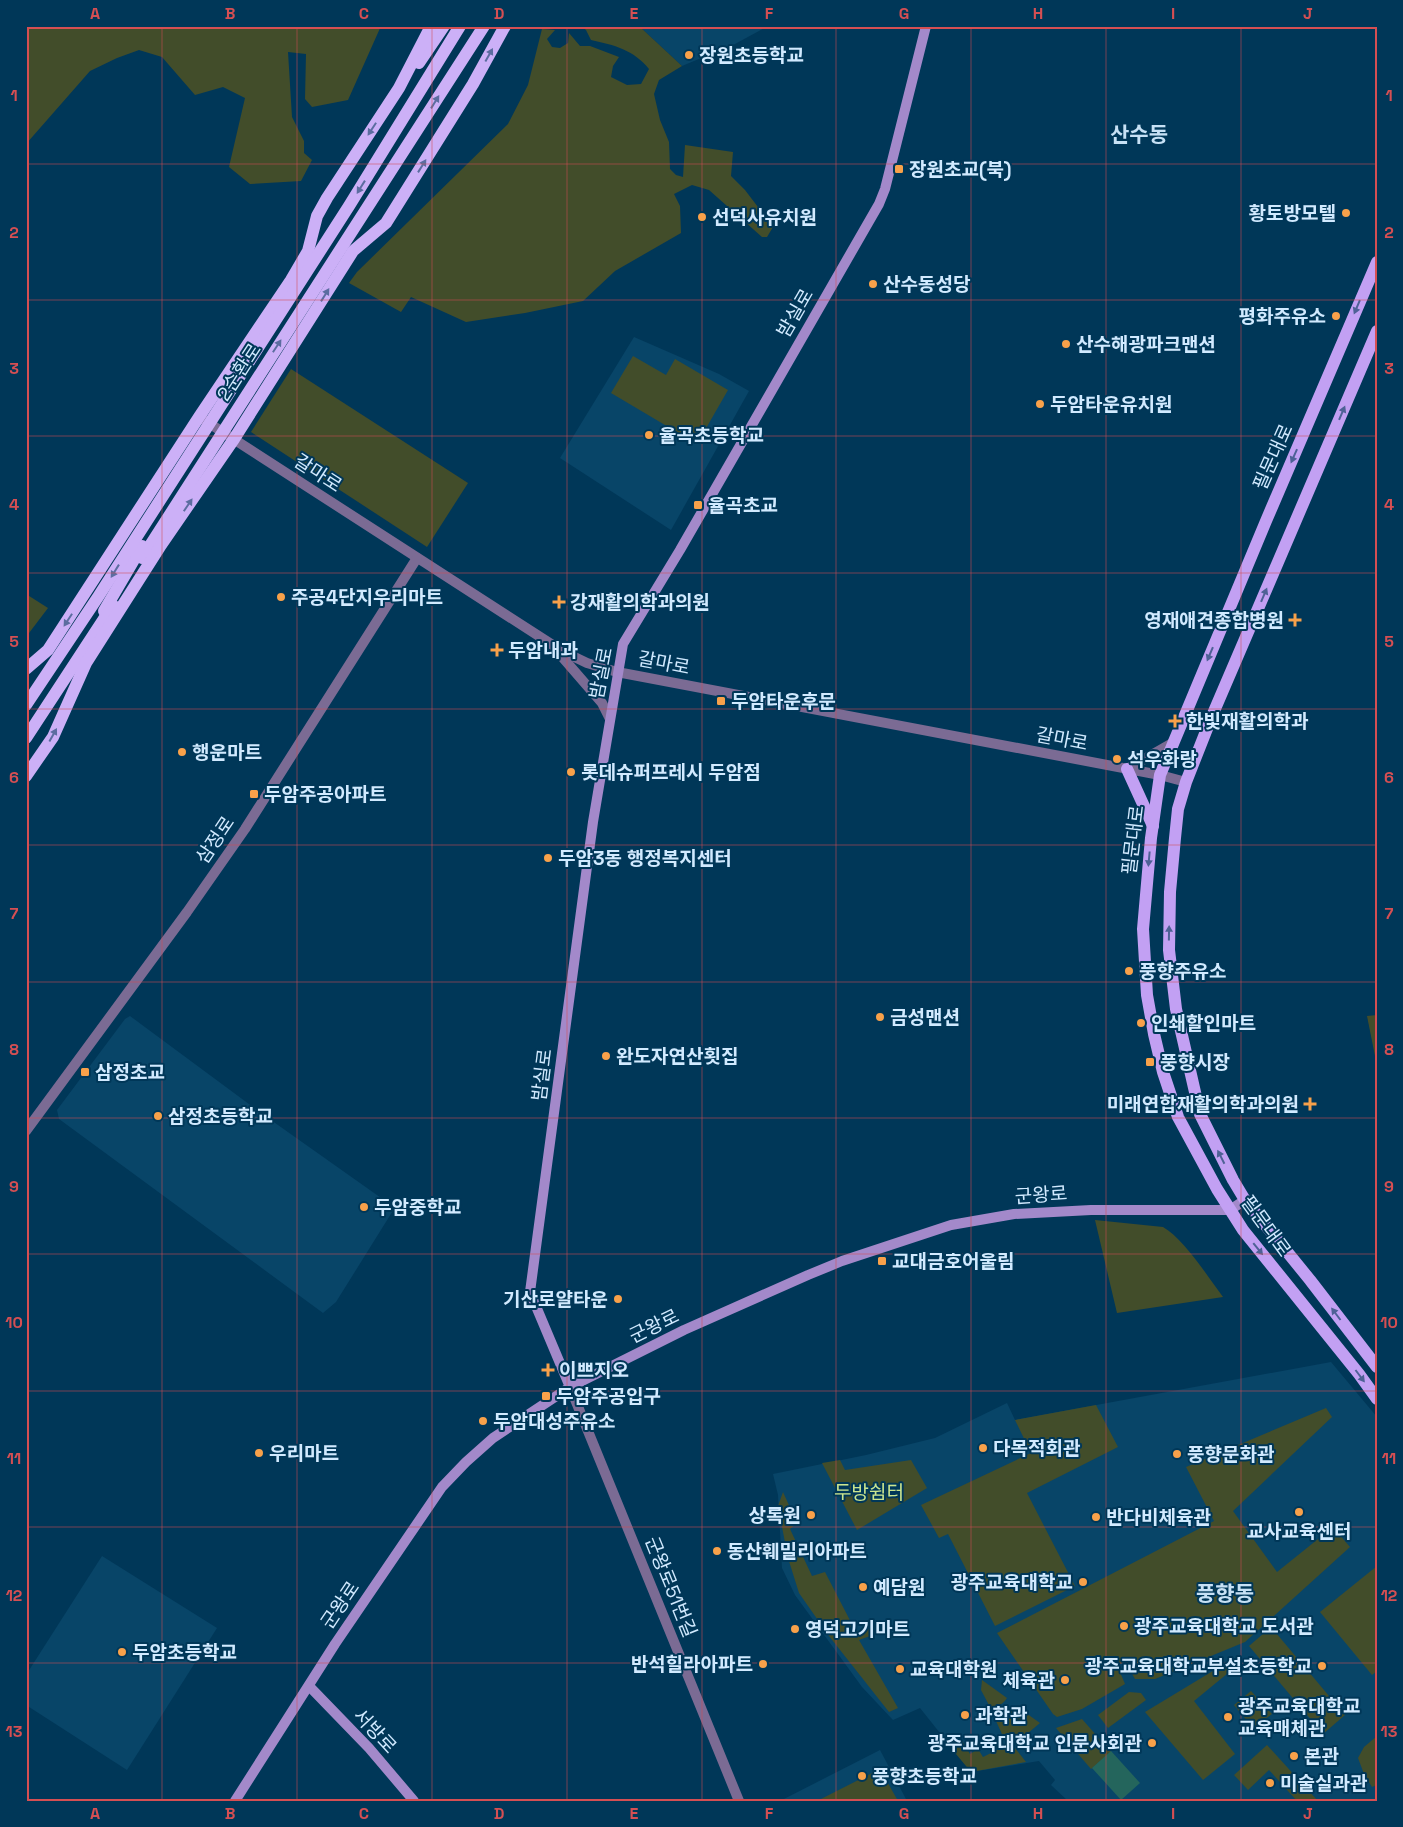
<svg xmlns="http://www.w3.org/2000/svg" width="1403" height="1827" viewBox="0 0 1403 1827" font-family="'Space Grotesk','Noto Sans KR',sans-serif">
<style>
.built{fill:#084568}
.green{fill:#424d2a}
.water{fill:#24655c}
.lines{fill:none;stroke-linecap:round;stroke-linejoin:round}
.tertiary{stroke:#7b6b94;stroke-width:10}
.secondary{stroke:#a389ca;stroke-width:10}
.primary{stroke:#c2a0f3;stroke-width:12}
.trunk{stroke:#ccb0f7;stroke-width:12}
.oneway{fill:#5c6da0}
.oneway2{fill:#4e6196}
.grid{fill:none;stroke:#d54f53;stroke-width:1;stroke-opacity:0.55}
.poi-dot{fill:#f8a14a;stroke:#003758;stroke-width:2}
.labels{text-anchor:middle;dominant-baseline:central;stroke-width:4;stroke-linejoin:round;paint-order:stroke}
.poi-label{font-size:19px;font-weight:bold;fill:#d1eaff;stroke:#003758;text-anchor:start}
.street-label{font-size:19px;fill:#d1eaff;stroke:#003758}
.park-label{font-size:19px;fill:#cbe58f;stroke:#003758}
.quarter-label{font-size:21px;font-weight:bold;fill:#c7e1f5;stroke:#003758}
.neatline{fill:none;stroke:#d54f53;stroke-width:2}
.grid-label{font-size:16px;text-anchor:middle;font-weight:bold;fill:#d54f53}
</style>
<rect width="100%" height="100%" fill="#003758"/>
<g class="built">
<path d="M 639,26 L 768,26 L 735,44 L 682,66 Z"/>
<path d="M 634,337 L 719,374 L 749,391 L 671,530 L 560,458 Z"/>
<path d="M 130,1016 L 261,1113 L 384,1200 L 394,1209 L 336,1302 L 323,1313 L 59,1119 L 57,1110 L 125,1019 Z"/>
<path d="M 1331,1362 L 1377,1417 L 1377,1801 L 1068,1801 L 1051,1785 L 1055,1780 L 1039,1761 L 971,1772 L 920,1708 L 893,1720 L 862,1687 L 795,1595 L 782,1568 L 778,1495 L 773,1474 L 866,1455 L 935,1438 L 1007,1403 L 1015,1420 Z"/>
<path d="M 102,1556 L 217,1628 L 127,1770 L 26,1705 L 26,1675 Z"/>
<path d="M 880,1750 L 907,1801 L 780,1801 Z"/>
</g>
<g class="green">
<path d="M 26,26 L 381,26 L 348,100 L 312,107 L 305,99 L 306,54 L 288,52 L 292,117 L 304,141 L 304,153 L 312,160 L 301,181 L 250,184 L 229,167 L 245,98 L 223,87 L 195,95 L 162,57 L 139,50 L 117,58 L 90,71 L 26,144 Z"/>
<path d="M 581,26 L 639,26 L 682,66 L 659,80 L 654,94 L 660,120 L 669,142 L 670,169 L 676,175 L 683,177 L 685,145 L 733,152 L 731,176 L 745,190 L 773,227 L 767,237 L 762,237 L 709,190 L 692,185 L 674,194 L 680,206 L 681,233 L 615,271 L 583,301 L 525,313 L 466,322 L 411,297 L 401,312 L 349,283 L 357,272 L 508,124 L 528,85 L 542,29 L 555,30 L 547,39 L 552,47 L 560,48 L 568,43 L 569,33 L 580,46 L 590,46 L 619,57 L 613,66 L 611,77 L 627,85 L 641,84 L 649,69 C 634,50 614,45 591,40 L 586,30 Z"/>
<path d="M 633,356 L 666,375 L 675,359 L 728,390 L 697,444 L 611,393 Z"/>
<path d="M 291,369 L 468,483 L 427,547 L 251,432 Z"/>
<path d="M 26,594 L 48,608 L 26,637 Z"/>
<path d="M 1377,1015 L 1377,1066 L 1367,1016 Z"/>
<path d="M 1095,1220 L 1163,1227 C 1184,1239 1208,1277 1223,1297 L 1117,1313 Z"/>
<path d="M 1096,1405 L 1118,1447 L 1027,1493 L 1075,1586 L 995,1626 L 948,1534 L 939,1538 L 921,1505 L 1031,1453 L 1015,1420 Z"/>
<path d="M 1326,1408 L 1332,1417 L 1233,1511 L 1277,1572 L 1333,1527 L 1350,1547 L 1245,1642 L 1155,1679 L 1135,1679 L 1125,1662 L 1117,1665 L 1125,1684 L 1082,1709 L 1057,1717 L 1053,1714 L 997,1633 L 1214,1521 L 1186,1467 Z"/>
<path d="M 840,1460 L 845,1470 L 911,1460 L 927,1488 L 857,1530 L 822,1463 Z"/>
<path d="M 783,1492 L 797,1523 L 790,1529 L 812,1576 L 825,1572 L 856,1632 L 880,1623 L 884,1631 L 859,1640 L 898,1708 L 889,1712 L 829,1636 L 799,1593 L 788,1558 L 778,1506 Z"/>
<path d="M 1377,1566 L 1377,1671 L 1372,1675 L 1320,1612 Z"/>
<path d="M 1271,1627 L 1345,1715 L 1323,1734 L 1249,1646 Z"/>
<path d="M 1231,1660 L 1239,1664 L 1194,1701 L 1235,1754 L 1203,1780 L 1145,1712 Z"/>
<path d="M 982,1680 L 1007,1698 C 1003,1704 997,1708 990,1707 L 981,1690 Z"/>
<path d="M 1251,1691 L 1272,1714 L 1253,1728 L 1234,1705 Z"/>
<path d="M 1129,1692 L 1141,1693 L 1146,1700 L 1108,1728 L 1098,1715 Z"/>
<path d="M 1016,1706 L 1040,1723 L 1028,1733 L 1011,1743 L 1026,1762 L 971,1772 L 946,1742 L 958,1734 L 970,1754 L 978,1749 L 983,1757 L 1007,1745 L 996,1721 L 1000,1716 Z"/>
<path d="M 1082,1719 L 1111,1752 L 1091,1769 L 1056,1728 Z"/>
<path d="M 1377,1736 L 1377,1785 L 1372,1787 L 1364,1774 L 1358,1758 L 1364,1747 Z"/>
<path d="M 1267,1745 L 1318,1801 L 1297,1801 L 1269,1770 L 1248,1790 L 1234,1775 Z"/>
<path d="M 880,1769 L 898,1801 L 817,1801 Z"/>
</g>
<path class="water" d="M 1111,1751 L 1140,1783 L 1121,1800 L 1092,1768 Z"/>
<g class="lines">
<g class="tertiary">
<path d="M 204,420 L 562,651 L 587,663 L 617,672 L 1160,775 L 1186,782"/>
<path d="M 557,651 L 602,703 L 610,719"/>
<path d="M 1127,769 L 1174,742"/>
<path d="M 26,1131 L 187,912 L 245,829 L 417,558"/>
<path d="M 570,1387 L 739,1801"/>
</g>
<g class="secondary">
<path d="M 570,1387 L 530,1292 L 593,822 L 623,644 L 680,550 L 879,204 L 885,189 L 926,26"/>
<path d="M 309,1686 L 369,1748 L 414,1801"/>
<path d="M 235,1801 L 335,1644 L 442,1487 L 466,1462 L 493,1438 L 570,1387 L 684,1330 L 808,1275 L 842,1261 L 951,1225 L 1014,1214 L 1091,1210 L 1230,1210 L 1245,1200"/>
</g>
<g class="primary">
<path d="M 1377,262 L 1266,521 L 1160,775 L 1151,838 L 1143,929 L 1147,995 L 1154,1034 L 1163,1072 L 1178,1117 L 1217,1189 L 1243,1230 L 1359,1374 L 1377,1399"/>
<path d="M 1377,331 L 1212,716 L 1186,782 L 1178,809 L 1175,838 L 1170,892 L 1169,950 L 1176,1009 L 1200,1114 L 1233,1180 L 1245,1200 L 1310,1280 L 1377,1367"/>
<path d="M 1127,769 L 1153,826"/>
</g>
<g class="trunk">
<path d="M 419,63 L 444,26"/>
<path d="M 142,558 L 484,26"/>
<path d="M 104,611 L 142,546"/>
<path d="M 26,669 L 48,650 L 199,417 L 291,280 L 308,251 L 317,216 L 327,198 L 399,88 L 431,26"/>
<path d="M 26,705 L 98,597 L 349,206 L 460,26"/>
<path d="M 26,738 L 113,605"/>
<path d="M 26,776 L 53,737 L 86,663 L 161,545 L 234,439 L 353,251 L 386,223 L 473,84 L 505,26"/>
</g>
</g>
<defs><path id="oneway-solid" d="M-6-.8H1V-3.2L6.5 0L1 3.2V.8H-6Z" transform="scale(1.25)"/></defs>
<g class="oneway">
<use href="#oneway-solid" transform="translate(489 55) rotate(-61)"/>
<use href="#oneway-solid" transform="translate(435 102) rotate(-58)"/>
<use href="#oneway-solid" transform="translate(372 129) rotate(123)"/>
<use href="#oneway-solid" transform="translate(422 166) rotate(-58)"/>
<use href="#oneway-solid" transform="translate(361 187) rotate(122)"/>
<use href="#oneway-solid" transform="translate(325 295) rotate(-58)"/>
<use href="#oneway-solid" transform="translate(277 346) rotate(-57)"/>
<use href="#oneway-solid" transform="translate(188 505) rotate(-56)"/>
<use href="#oneway-solid" transform="translate(115 571) rotate(122)"/>
<use href="#oneway-solid" transform="translate(68 620) rotate(123)"/>
<use href="#oneway-solid" transform="translate(53 735) rotate(-61)"/>
</g>
<g class="oneway2">
<use href="#oneway-solid" transform="translate(1357 307) rotate(113)"/>
<use href="#oneway-solid" transform="translate(1342 413) rotate(-67)"/>
<use href="#oneway-solid" transform="translate(1294 456) rotate(114)"/>
<use href="#oneway-solid" transform="translate(1264 595) rotate(-67)"/>
<use href="#oneway-solid" transform="translate(1210 654) rotate(113)"/>
<use href="#oneway-solid" transform="translate(1149 859) rotate(95)"/>
<use href="#oneway-solid" transform="translate(1169 933) rotate(-89)"/>
<use href="#oneway-solid" transform="translate(1221 1157) rotate(-117)"/>
<use href="#oneway-solid" transform="translate(1258 1249) rotate(51)"/>
<use href="#oneway-solid" transform="translate(1336 1314) rotate(-127)"/>
<use href="#oneway-solid" transform="translate(1360 1376) rotate(53)"/>
</g>
<path class="grid" d="M 162,26 L 162,1801M 297,26 L 297,1801M 432,26 L 432,1801M 567,26 L 567,1801M 702,26 L 702,1801M 836,26 L 836,1801M 971,26 L 971,1801M 1106,26 L 1106,1801M 1241,26 L 1241,1801M 26,164 L 1377,164M 26,300 L 1377,300M 26,436 L 1377,436M 26,573 L 1377,573M 26,709 L 1377,709M 26,845 L 1377,845M 26,982 L 1377,982M 26,1118 L 1377,1118M 26,1254 L 1377,1254M 26,1391 L 1377,1391M 26,1527 L 1377,1527M 26,1663 L 1377,1663"/>
<g class="poi-dot">
<circle cx="689" cy="55" r="5"/>
<rect x="894" y="164" width="10" height="10" rx="2.5"/>
<circle cx="1346" cy="213" r="5"/>
<circle cx="702" cy="217" r="5"/>
<circle cx="873" cy="284" r="5"/>
<circle cx="1336" cy="316" r="5"/>
<circle cx="1066" cy="344" r="5"/>
<circle cx="1040" cy="404" r="5"/>
<circle cx="649" cy="435" r="5"/>
<rect x="693" y="500" width="10" height="10" rx="2.5"/>
<circle cx="281" cy="597" r="5"/>
<path d="M556.5 594.5h5v5h5v5h-5v5h-5v-5h-5v-5h5z"/>
<path d="M1292.5 612.5h5v5h5v5h-5v5h-5v-5h-5v-5h5z"/>
<path d="M494.5 642.5h5v5h5v5h-5v5h-5v-5h-5v-5h5z"/>
<rect x="716" y="696" width="10" height="10" rx="2.5"/>
<path d="M1172.5 713.5h5v5h5v5h-5v5h-5v-5h-5v-5h5z"/>
<circle cx="182" cy="752" r="5"/>
<circle cx="1117" cy="759" r="5"/>
<circle cx="571" cy="772" r="5"/>
<rect x="249" y="789" width="10" height="10" rx="2.5"/>
<circle cx="548" cy="858" r="5"/>
<circle cx="1129" cy="971" r="5"/>
<circle cx="880" cy="1017" r="5"/>
<circle cx="1141" cy="1023" r="5"/>
<circle cx="606" cy="1056" r="5"/>
<rect x="1145" y="1057" width="10" height="10" rx="2.5"/>
<rect x="80" y="1067" width="10" height="10" rx="2.5"/>
<path d="M1307.5 1096.5h5v5h5v5h-5v5h-5v-5h-5v-5h5z"/>
<circle cx="158" cy="1116" r="5"/>
<circle cx="364" cy="1207" r="5"/>
<rect x="877" y="1256" width="10" height="10" rx="2.5"/>
<circle cx="618" cy="1299" r="5"/>
<path d="M545.5 1362.5h5v5h5v5h-5v5h-5v-5h-5v-5h5z"/>
<rect x="541" y="1391" width="10" height="10" rx="2.5"/>
<circle cx="483" cy="1421" r="5"/>
<circle cx="983" cy="1448" r="5"/>
<circle cx="259" cy="1453" r="5"/>
<circle cx="1177" cy="1454" r="5"/>
<circle cx="1299" cy="1512" r="5"/>
<circle cx="811" cy="1515" r="5"/>
<circle cx="1096" cy="1517" r="5"/>
<circle cx="717" cy="1551" r="5"/>
<circle cx="1083" cy="1582" r="5"/>
<circle cx="863" cy="1587" r="5"/>
<circle cx="1124" cy="1626" r="5"/>
<circle cx="795" cy="1629" r="5"/>
<circle cx="122" cy="1652" r="5"/>
<circle cx="763" cy="1664" r="5"/>
<circle cx="1322" cy="1666" r="5"/>
<circle cx="900" cy="1669" r="5"/>
<circle cx="1065" cy="1680" r="5"/>
<circle cx="965" cy="1715" r="5"/>
<circle cx="1228" cy="1717" r="5"/>
<circle cx="1152" cy="1743" r="5"/>
<circle cx="1294" cy="1756" r="5"/>
<circle cx="862" cy="1776" r="5"/>
<circle cx="1270" cy="1783" r="5"/>
</g>
<g class="labels">
<g class="poi-label">
<text x="699" y="55">장원초등학교</text>
<text x="909" y="169">장원초교(북)</text>
<text x="1336" y="213" text-anchor="end">황토방모텔</text>
<text x="712" y="217">선덕사유치원</text>
<text x="883" y="284">산수동성당</text>
<text x="1326" y="316" text-anchor="end">평화주유소</text>
<text x="1076" y="344">산수해광파크맨션</text>
<text x="1050" y="404">두암타운유치원</text>
<text x="659" y="435">율곡초등학교</text>
<text x="708" y="505">율곡초교</text>
<text x="291" y="597">주공4단지우리마트</text>
<text x="570" y="602">강재활의학과의원</text>
<text x="1284" y="620" text-anchor="end">영재애견종합병원</text>
<text x="508" y="650">두암내과</text>
<text x="731" y="701">두암타운후문</text>
<text x="1186" y="721">한빛재활의학과</text>
<text x="192" y="752">행운마트</text>
<text x="1127" y="759">석우화랑</text>
<text x="581" y="772">롯데슈퍼프레시 두암점</text>
<text x="264" y="794">두암주공아파트</text>
<text x="558" y="858">두암3동 행정복지센터</text>
<text x="1139" y="971">풍향주유소</text>
<text x="890" y="1017">금성맨션</text>
<text x="1151" y="1023">인쇄할인마트</text>
<text x="616" y="1056">완도자연산횟집</text>
<text x="1160" y="1062">풍향시장</text>
<text x="95" y="1072">삼정초교</text>
<text x="1299" y="1104" text-anchor="end">미래연합재활의학과의원</text>
<text x="168" y="1116">삼정초등학교</text>
<text x="374" y="1207">두암중학교</text>
<text x="892" y="1261">교대금호어울림</text>
<text x="608" y="1299" text-anchor="end">기산로얄타운</text>
<text x="559" y="1370">이쁘지오</text>
<text x="556" y="1396">두암주공입구</text>
<text x="493" y="1421">두암대성주유소</text>
<text x="993" y="1448">다목적회관</text>
<text x="269" y="1453">우리마트</text>
<text x="1187" y="1454">풍향문화관</text>
<text x="801" y="1515" text-anchor="end">상록원</text>
<text x="1106" y="1517">반다비체육관</text>
<text x="1299" y="1531" text-anchor="middle">교사교육센터</text>
<text x="727" y="1551">동산훼밀리아파트</text>
<text x="1073" y="1582" text-anchor="end">광주교육대학교</text>
<text x="873" y="1587">예담원</text>
<text x="1134" y="1626">광주교육대학교 도서관</text>
<text x="805" y="1629">영덕고기마트</text>
<text x="132" y="1652">두암초등학교</text>
<text x="753" y="1664" text-anchor="end">반석힐라아파트</text>
<text x="1312" y="1666" text-anchor="end">광주교육대학교부설초등학교</text>
<text x="910" y="1669">교육대학원</text>
<text x="1055" y="1680" text-anchor="end">체육관</text>
<text x="1238" y="1706">광주교육대학교<tspan x="1238" dy="22">교육매체관</tspan></text>
<text x="975" y="1715">과학관</text>
<text x="1142" y="1743" text-anchor="end">광주교육대학교 인문사회관</text>
<text x="1304" y="1756">본관</text>
<text x="872" y="1776">풍향초등학교</text>
<text x="1280" y="1783">미술실과관</text>
</g>
<g class="street-label">
<text transform="translate(795 313) rotate(-60)">밤실로</text>
<text transform="translate(239 372) rotate(-57)">2순환로</text>
<text transform="translate(1273 457) rotate(-66)">필문대로</text>
<text transform="translate(318 473) rotate(33)">갈마로</text>
<text transform="translate(664 663) rotate(11)">갈마로</text>
<text transform="translate(601 673) rotate(-79)">밤실로</text>
<text transform="translate(1062 739) rotate(11)">갈마로</text>
<text transform="translate(215 840) rotate(-56)">삼정로</text>
<text transform="translate(1133 840) rotate(-83)">필문대로</text>
<text transform="translate(542 1075) rotate(-83)">밤실로</text>
<text transform="translate(1041 1195) rotate(-4)">군왕로</text>
<text transform="translate(1266 1226) rotate(54)">필문대로</text>
<text transform="translate(654 1326) rotate(-26)">군왕로</text>
<text transform="translate(671 1587) rotate(68)">군왕로51번길</text>
<text transform="translate(340 1605) rotate(-56)">군왕로</text>
<text transform="translate(375 1731) rotate(47)">서방로</text>
</g>
<g class="park-label">
<text x="869" y="1492">두방쉼터</text>
</g>
<g class="quarter-label">
<text x="1139" y="134">산수동</text>
<text x="1225" y="1593">풍향동</text>
</g>
</g>
<rect width="1403" height="1827" fill="none" stroke="#003758" stroke-width="55"/>
<rect x="28" y="28" width="1348" height="1772" class="neatline"/>
<g class="grid-label">
<text x="95" y="19">A</text>
<text x="230" y="19">B</text>
<text x="364" y="19">C</text>
<text x="499" y="19">D</text>
<text x="634" y="19">E</text>
<text x="769" y="19">F</text>
<text x="904" y="19">G</text>
<text x="1038" y="19">H</text>
<text x="1173" y="19">I</text>
<text x="1308" y="19">J</text>
<text x="14" y="101">1</text>
<text x="1389" y="101">1</text>
<text x="14" y="238">2</text>
<text x="1389" y="238">2</text>
<text x="14" y="374">3</text>
<text x="1389" y="374">3</text>
<text x="14" y="510">4</text>
<text x="1389" y="510">4</text>
<text x="14" y="647">5</text>
<text x="1389" y="647">5</text>
<text x="14" y="783">6</text>
<text x="1389" y="783">6</text>
<text x="14" y="919">7</text>
<text x="1389" y="919">7</text>
<text x="14" y="1055">8</text>
<text x="1389" y="1055">8</text>
<text x="14" y="1192">9</text>
<text x="1389" y="1192">9</text>
<text x="14" y="1328">10</text>
<text x="1389" y="1328">10</text>
<text x="14" y="1464">11</text>
<text x="1389" y="1464">11</text>
<text x="14" y="1601">12</text>
<text x="1389" y="1601">12</text>
<text x="14" y="1737">13</text>
<text x="1389" y="1737">13</text>
<text x="95" y="1819">A</text>
<text x="230" y="1819">B</text>
<text x="364" y="1819">C</text>
<text x="499" y="1819">D</text>
<text x="634" y="1819">E</text>
<text x="769" y="1819">F</text>
<text x="904" y="1819">G</text>
<text x="1038" y="1819">H</text>
<text x="1173" y="1819">I</text>
<text x="1308" y="1819">J</text>
</g>
</svg>
